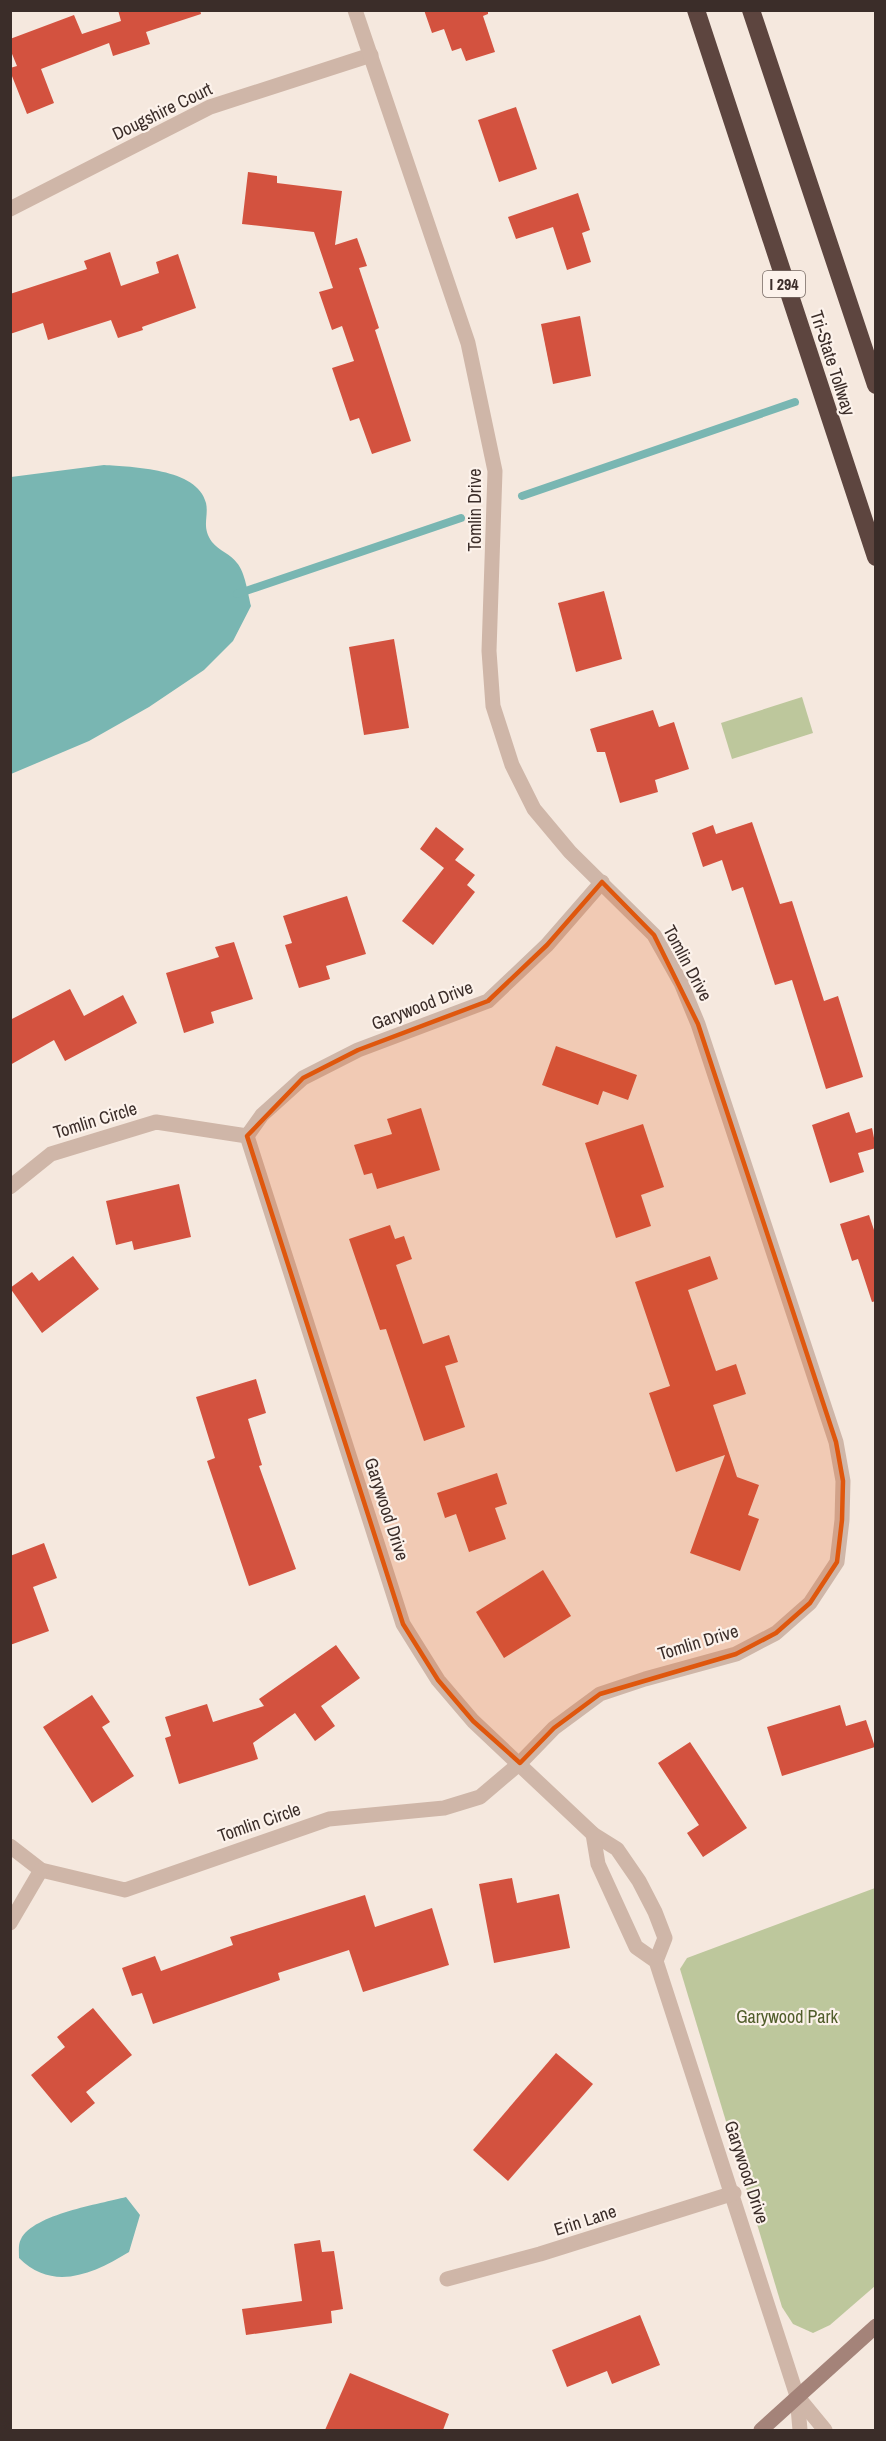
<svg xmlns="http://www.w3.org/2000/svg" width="886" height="2441" viewBox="0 0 886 2441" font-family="'Archivo Narrow',sans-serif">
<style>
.green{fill:#bdc79c}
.water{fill:#79b6b2}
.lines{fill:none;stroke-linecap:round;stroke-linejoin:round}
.stream{stroke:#79b6b2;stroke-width:8}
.building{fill:#d3523f}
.street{stroke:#cfb6a8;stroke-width:15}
.secondary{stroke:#a48379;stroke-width:15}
.highway{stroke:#5d453f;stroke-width:18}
.marked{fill:#df570d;fill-opacity:0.2;stroke:#df570d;stroke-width:4.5;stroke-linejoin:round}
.labels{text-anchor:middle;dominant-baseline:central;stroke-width:4.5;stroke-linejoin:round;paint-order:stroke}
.shield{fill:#fcf2eb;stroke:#756863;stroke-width:1.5}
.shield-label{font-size:16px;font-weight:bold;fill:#3b2d29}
.street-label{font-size:18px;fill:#3b2d29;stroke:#fcf2eb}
.park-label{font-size:18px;fill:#505d2a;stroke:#fcf2eb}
</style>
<rect width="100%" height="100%" fill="#f5e8de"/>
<g class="green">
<path d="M 802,697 L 813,733 L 732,759 L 721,723 Z"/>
<path d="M 875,1888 L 875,2286 L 830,2325 L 813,2333 L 793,2324 L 782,2307 L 680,1969 L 687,1958 Z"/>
</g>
<g class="water">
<path d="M 104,465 C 131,467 198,468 206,503 C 209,517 201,527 212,542 C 219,551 231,554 237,563 C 245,572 248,594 251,606 L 233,641 L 204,670 L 149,707 L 89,741 L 11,774 L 11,477 Z"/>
<path d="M 126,2197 L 140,2215 L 129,2252 C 93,2274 53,2292 19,2258 C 19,2252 18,2244 21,2239 C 34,2214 100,2204 126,2197 Z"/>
</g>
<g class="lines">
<g class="stream">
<path d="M 522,496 L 795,402"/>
<path d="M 237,594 L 461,518"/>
</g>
</g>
<g class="building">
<path d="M 118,10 L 200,10 L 201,14 L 146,32 L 150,44 L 113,56 L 109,43 L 41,69 L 54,103 L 27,114 L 10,71 L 10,68 L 17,66 L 10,49 L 10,39 L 74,15 L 82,34 L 121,21 Z"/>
<path d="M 424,10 L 488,10 L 488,14 L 483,16 L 495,52 L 466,61 L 461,48 L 452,51 L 444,29 L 432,33 Z"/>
<path d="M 516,107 L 537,169 L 499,182 L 478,120 Z"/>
<path d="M 248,172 L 277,176 L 277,183 L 342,191 L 335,245 L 357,238 L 367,266 L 359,268 L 379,328 L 375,330 L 411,441 L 372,454 L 359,418 L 350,421 L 332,368 L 354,361 L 342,326 L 332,330 L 319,292 L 333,288 L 314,232 L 242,224 Z"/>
<path d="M 578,193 L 590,230 L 582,233 L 591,262 L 567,270 L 553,227 L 516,239 L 508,217 Z"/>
<path d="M 110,252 L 121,286 L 159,273 L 156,262 L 178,254 L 196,308 L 142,327 L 143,330 L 118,338 L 111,320 L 48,340 L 43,323 L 10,334 L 10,294 L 87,269 L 84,261 Z"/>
<path d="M 580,316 L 591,376 L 553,384 L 541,324 Z"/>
<path d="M 604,591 L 622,659 L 576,672 L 558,603 Z"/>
<path d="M 394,639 L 409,728 L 364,735 L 349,647 Z"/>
<path d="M 653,710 L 659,727 L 674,722 L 689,769 L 655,780 L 658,792 L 620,803 L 605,752 L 597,752 L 590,729 Z"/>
<path d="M 752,822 L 780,904 L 792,901 L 824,1001 L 838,996 L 863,1077 L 826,1089 L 792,980 L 775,985 L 743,887 L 732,891 L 722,860 L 703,867 L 692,833 L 713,825 L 716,834 Z"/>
<path d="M 436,827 L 464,849 L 455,860 L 475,875 L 467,885 L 475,892 L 433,945 L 402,921 L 444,868 L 420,849 Z"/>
<path d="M 347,896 L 366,954 L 326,966 L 330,979 L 299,988 L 285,945 L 292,943 L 283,916 Z"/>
<path d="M 234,942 L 253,999 L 211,1012 L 214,1023 L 184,1033 L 166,973 L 219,957 L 215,947 Z"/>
<path d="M 70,989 L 84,1016 L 123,995 L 137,1023 L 65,1061 L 54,1040 L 10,1065 L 10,1020 Z"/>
<path d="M 556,1046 L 637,1075 L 628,1100 L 603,1091 L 598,1105 L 542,1085 Z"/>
<path d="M 421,1108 L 440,1170 L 377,1189 L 372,1173 L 364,1175 L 354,1145 L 392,1134 L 387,1119 Z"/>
<path d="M 849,1112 L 856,1133 L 872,1128 L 876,1148 L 858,1153 L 864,1172 L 830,1183 L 812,1125 Z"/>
<path d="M 643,1124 L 664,1187 L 641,1195 L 651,1226 L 616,1238 L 585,1143 Z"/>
<path d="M 179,1184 L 191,1237 L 134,1250 L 132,1241 L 116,1245 L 106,1201 Z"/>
<path d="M 869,1215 L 876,1236 L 876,1301 L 872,1302 L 858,1259 L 852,1261 L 840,1224 Z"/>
<path d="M 390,1225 L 395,1239 L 404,1236 L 412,1259 L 396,1265 L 423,1344 L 449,1335 L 458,1362 L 445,1366 L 465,1427 L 424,1441 L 386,1329 L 380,1330 L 349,1239 Z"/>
<path d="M 73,1256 L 99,1289 L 42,1333 L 10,1288 L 32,1272 L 39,1281 Z"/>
<path d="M 710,1256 L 718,1279 L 688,1290 L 716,1371 L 736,1364 L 746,1394 L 713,1405 L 737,1477 L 759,1485 L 748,1515 L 759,1519 L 740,1571 L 690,1553 L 725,1455 L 676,1472 L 649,1393 L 670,1386 L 635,1282 Z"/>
<path d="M 256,1379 L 266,1413 L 248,1419 L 262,1465 L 259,1466 L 296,1569 L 249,1586 L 207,1461 L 215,1458 L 196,1397 Z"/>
<path d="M 497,1473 L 507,1504 L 495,1508 L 506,1539 L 469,1552 L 456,1514 L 445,1518 L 437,1493 Z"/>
<path d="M 44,1543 L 57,1578 L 33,1587 L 49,1631 L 10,1645 L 10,1556 Z"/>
<path d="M 543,1570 L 571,1616 L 504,1658 L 476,1612 Z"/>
<path d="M 336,1645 L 360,1678 L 321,1706 L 335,1726 L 315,1741 L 295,1713 L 253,1743 L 258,1759 L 179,1784 L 165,1738 L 171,1736 L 165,1717 L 207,1704 L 213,1722 L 264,1706 L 259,1699 Z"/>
<path d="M 92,1695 L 110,1722 L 102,1727 L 134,1776 L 92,1803 L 43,1727 Z"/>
<path d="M 840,1705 L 846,1726 L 866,1720 L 875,1747 L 782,1776 L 767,1727 Z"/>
<path d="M 690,1742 L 747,1828 L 703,1857 L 687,1833 L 699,1825 L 658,1763 Z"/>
<path d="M 512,1878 L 517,1903 L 559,1894 L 570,1948 L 494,1963 L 479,1884 Z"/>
<path d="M 365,1895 L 375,1927 L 432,1908 L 449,1965 L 363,1992 L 349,1950 L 278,1973 L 280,1980 L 153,2024 L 142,1993 L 132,1996 L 122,1968 L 155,1956 L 161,1971 L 233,1945 L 230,1937 Z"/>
<path d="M 93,2008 L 132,2055 L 86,2092 L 95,2103 L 71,2123 L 31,2075 L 65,2047 L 57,2037 Z"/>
<path d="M 556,2053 L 593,2084 L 508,2181 L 473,2150 Z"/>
<path d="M 320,2240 L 322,2252 L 334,2251 L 343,2309 L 331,2311 L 332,2323 L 246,2335 L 242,2309 L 302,2301 L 294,2244 Z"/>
<path d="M 640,2315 L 660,2365 L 612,2384 L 607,2371 L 567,2387 L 552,2350 Z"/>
<path d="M 350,2373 L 449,2414 L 443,2430 L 325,2430 Z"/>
</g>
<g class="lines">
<g class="street">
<path d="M 10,209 L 210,107 L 371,55"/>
<path d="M 247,1136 L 403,1624 L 438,1680 L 473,1721 L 593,1834 L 617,1849 L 639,1881 L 655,1912 L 665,1938 L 656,1961"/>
<path d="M 10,1187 L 51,1154 L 156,1122 L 247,1136 L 262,1115 L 303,1078 L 358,1050 L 488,1001 L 547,945 L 602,882"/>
<path d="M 593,1834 L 598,1864 L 636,1947 L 656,1961 L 797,2396 L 800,2430"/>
<path d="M 10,1846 L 41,1870 L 125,1890 L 329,1819 L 444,1808 L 480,1797 L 520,1763 L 554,1728 L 600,1694 L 645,1679 L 736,1654 L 776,1633 L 810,1603 L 837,1562 L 842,1520 L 843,1481 L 836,1442 L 698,1024 L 681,983 L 654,935 L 570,852 L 534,809 L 512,765 L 493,706 L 489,651 L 495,471 L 468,343 L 355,10"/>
<path d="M 10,1923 L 41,1870"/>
<path d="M 447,2279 L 540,2254 L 734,2193"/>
<path d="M 797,2396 L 825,2430"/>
</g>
<path class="secondary" d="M 761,2430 L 876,2326"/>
<g class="highway">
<path d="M 696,10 L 876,557"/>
<path d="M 751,10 L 876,385"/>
</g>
</g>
<path class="marked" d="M 602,882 L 654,935 L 698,1024 L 836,1442 L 843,1481 L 842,1520 L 837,1562 L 810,1603 L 776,1633 L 736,1654 L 600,1694 L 554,1728 L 520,1763 L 473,1721 L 438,1680 L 403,1624 L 247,1136 L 303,1078 L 358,1050 L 488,1001 L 547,945 Z"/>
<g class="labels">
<rect class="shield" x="763" y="271" width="42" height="26" rx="4.5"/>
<g class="shield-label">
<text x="784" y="284">I 294</text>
</g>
<g class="street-label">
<text transform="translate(162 111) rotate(-26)">Dougshire Court</text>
<text transform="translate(833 363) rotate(72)">Tri-State Tollway</text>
<text transform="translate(474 510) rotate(-90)">Tomlin Drive</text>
<text transform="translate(688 963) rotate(62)">Tomlin Drive</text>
<text transform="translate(422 1005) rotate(-21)">Garywood Drive</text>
<text transform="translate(95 1120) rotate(-17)">Tomlin Circle</text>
<text transform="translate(387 1509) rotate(72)">Garywood Drive</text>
<text transform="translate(698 1642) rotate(-17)">Tomlin Drive</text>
<text transform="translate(259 1822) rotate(-19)">Tomlin Circle</text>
<text transform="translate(747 2172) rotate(72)">Garywood Drive</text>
<text transform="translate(585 2220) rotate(-18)">Erin Lane</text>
</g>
<g class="park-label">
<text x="787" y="2016">Garywood Park</text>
</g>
</g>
<rect width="886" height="2441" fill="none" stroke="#3b2d29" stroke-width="24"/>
</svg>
